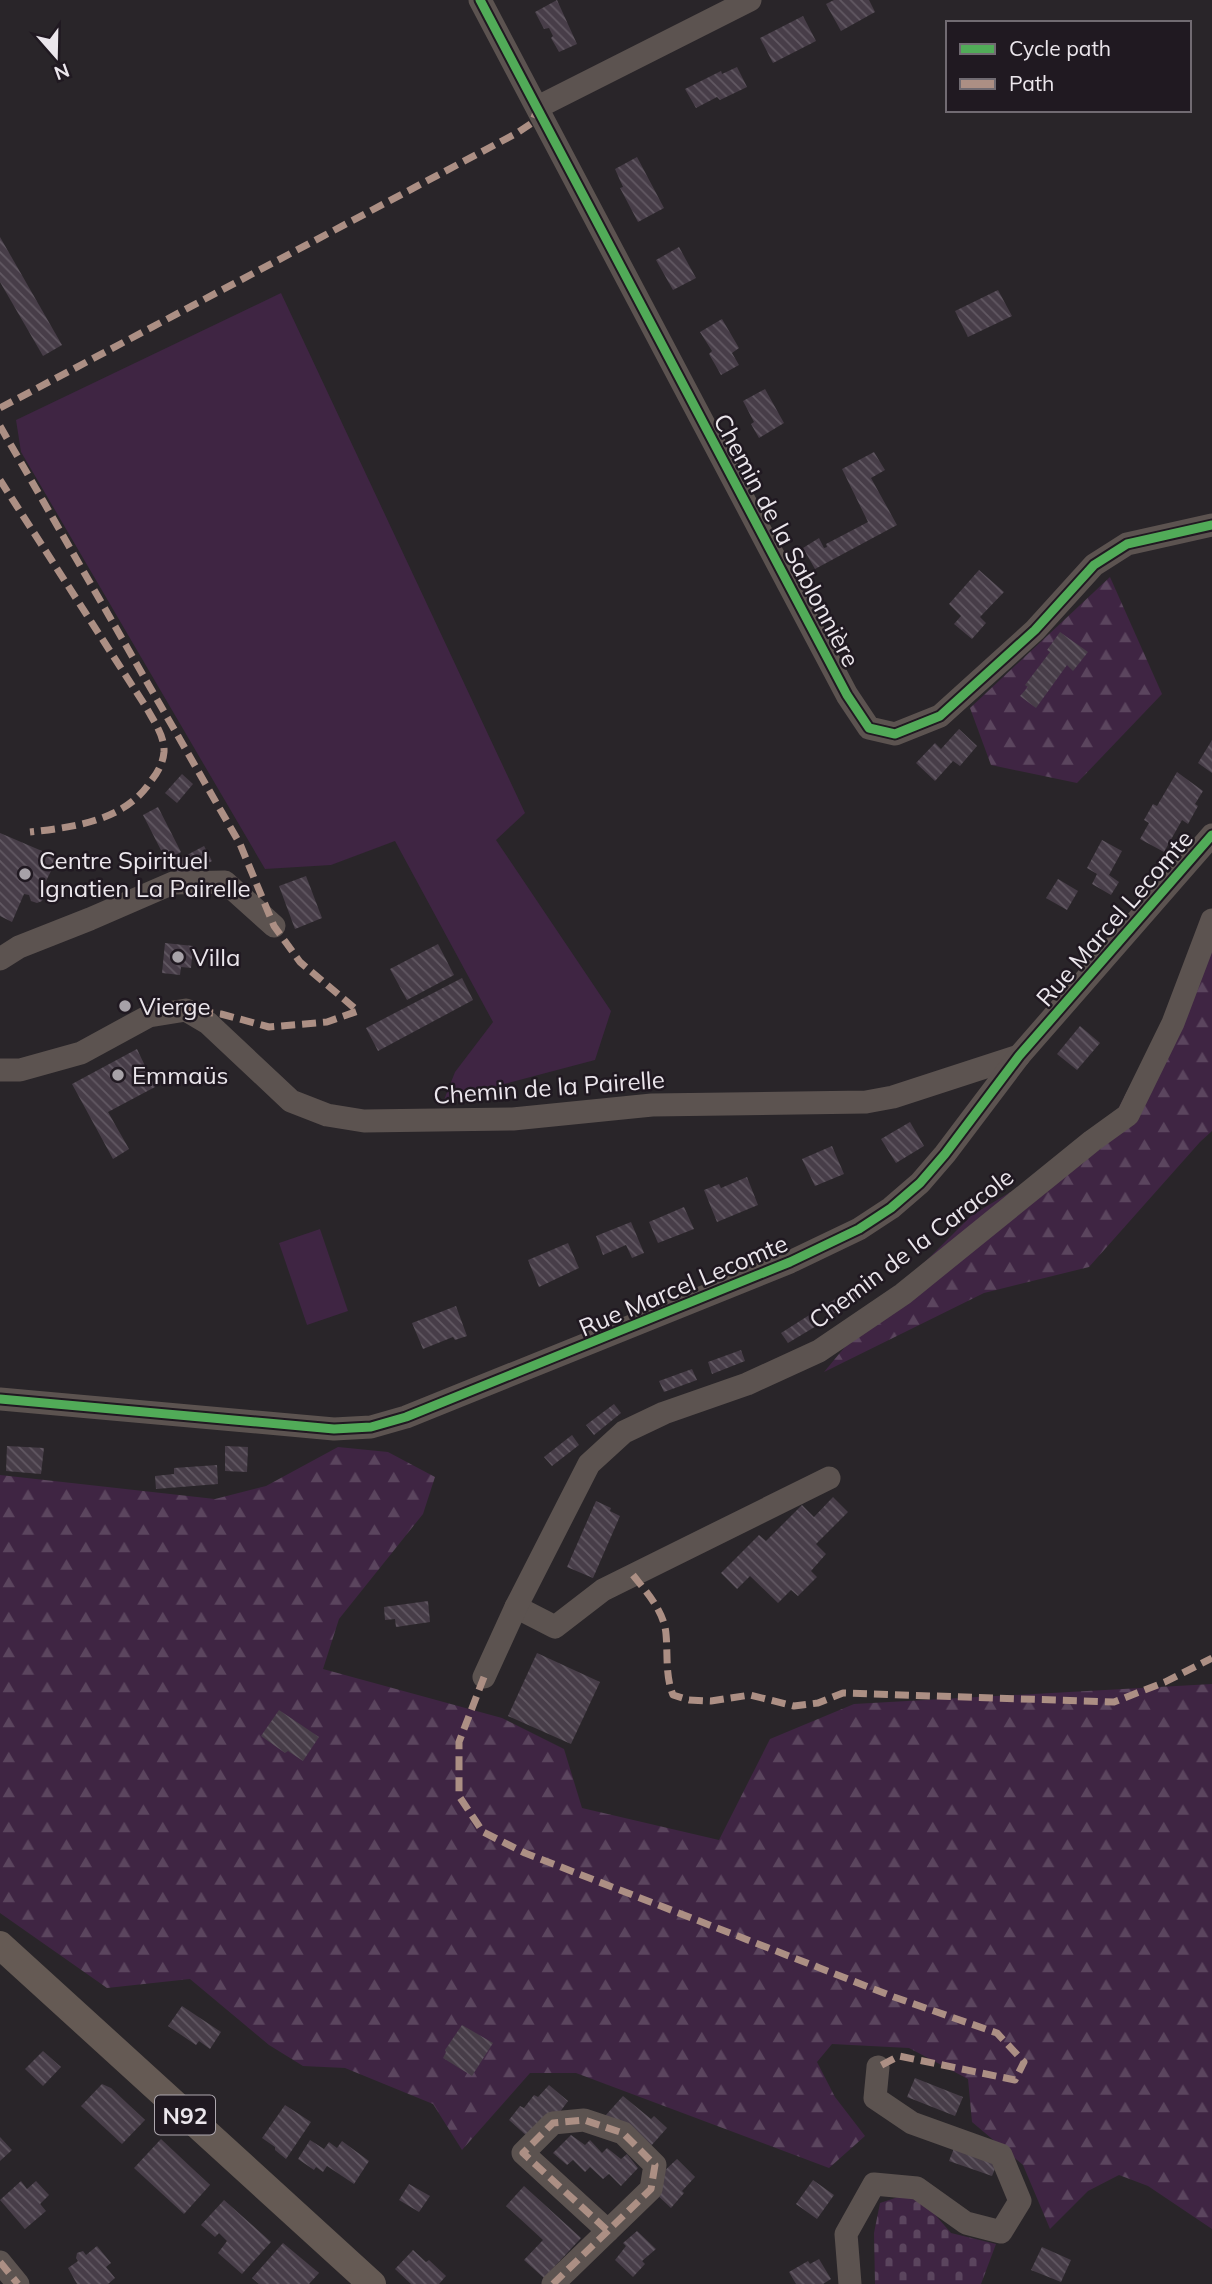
<svg xmlns="http://www.w3.org/2000/svg" width="1212" height="2284" viewBox="0 0 1212 2284" font-family="Mulish,sans-serif">
<style>
.grass{fill:#3f2543}
.forest{fill:url(#forest-firs)}
.cemetery{fill:url(#cemetery-stones)}
.building{fill:url(#building-back-hatch)}
.lines{fill:none;stroke-linecap:round;stroke-linejoin:round}
.minor{stroke:#5c5350;stroke-width:23}
.major{stroke:#655a54;stroke-width:28}
.quiet{stroke:#ac8f84;stroke-width:7;stroke-dasharray:14 7;stroke-linecap:butt}
.cycleway-casing{stroke:#201921;stroke-width:13}
.cycleway{stroke:#51ab58;stroke-width:9}
.poi-dot{fill:#a7a2a8;stroke:#201921;stroke-width:2.5}
.labels{text-anchor:middle;dominant-baseline:central;stroke-width:5;stroke-linejoin:round;paint-order:stroke}
.shield{fill:#201921;stroke:#aea8af;stroke-width:2}
.shield-label{font-size:23px;font-weight:bold;fill:#ebe6ec}
.street-label{font-size:24px;fill:#ebe6ec;stroke:#201921}
.poi-label{font-size:24px;fill:#ebe6ec;stroke:#201921;text-anchor:start}
</style>
<defs>
<pattern id="forest-firs" width="22" height="20" patternUnits="userSpaceOnUse" patternTransform="scale(1.75)"><rect width="22" height="20" fill="#3f2543"/><path d="M5 1l3.5 6h-7zM16 11l3.5 6h-7z" fill="#5b455e"/></pattern>
<pattern id="cemetery-stones" width="16" height="16" patternUnits="userSpaceOnUse" patternTransform="scale(1.75)"><rect width="16" height="16" fill="#3f2543"/><path d="M2 7V4a2 2 0 0 1 4 0v3zM10 15v-3a2 2 0 0 1 4 0v3z" fill="#5b455e"/></pattern>
<pattern id="building-back-hatch" width="6" height="6" patternUnits="userSpaceOnUse" patternTransform="scale(1.75)"><rect width="6" height="6" fill="#473d48"/><path d="M-1 5l2 2M0 0l6 6M5-1l2 2" fill="none" stroke="#625963"/></pattern>
</defs>
<rect width="100%" height="100%" fill="#292529"/>
<g class="grass">
<path d="M 281,293 L 525,813 L 496,840 L 611,1011 L 595,1060 L 444,1100 L 455,1072 L 493,1022 L 395,841 L 331,865 L 265,869 L 21,452 L 16,420 Z"/>
<path d="M 320,1229 L 348,1311 L 307,1325 L 279,1243 Z"/>
</g>
<g class="forest">
<path d="M 1110,577 L 1162,694 L 1077,783 L 991,765 L 970,708 Z"/>
<path d="M 1212,926 L 1212,1131 L 1200,1142 L 1089,1267 L 984,1293 L 824,1372 L 869,1318 L 972,1215 L 1034,1178 L 1114,1117 Z"/>
<path d="M 338,1447 L 388,1452 L 435,1477 L 423,1514 L 339,1619 L 323,1669 L 502,1718 L 564,1749 L 582,1808 L 719,1840 L 770,1739 L 854,1704 L 1212,1684 L 1212,2229 L 1148,2186 L 1119,2175 L 1088,2191 L 1050,2229 L 1023,2165 L 972,2122 L 968,2079 L 909,2048 L 832,2044 L 817,2062 L 835,2097 L 865,2136 L 829,2168 L 576,2073 L 530,2073 L 462,2150 L 433,2104 L 345,2068 L 303,2066 L 269,2045 L 190,1979 L 107,1988 L 0,1913 L 0,1475 L 215,1499 L 266,1486 Z"/>
</g>
<path class="cemetery" d="M 901,2196 L 924,2202 L 951,2233 L 996,2244 L 981,2284 L 875,2284 L 874,2233 L 880,2203 Z"/>
<g class="building">
<path d="M 557,0 L 577,44 L 559,52 L 551,38 L 553,36 L 549,28 L 544,29 L 535,12 Z"/>
<path d="M 834,0 L 869,0 L 875,12 L 841,31 L 826,4 Z"/>
<path d="M 803,16 L 816,41 L 773,63 L 760,38 Z"/>
<path d="M 737,67 L 747,87 L 720,100 L 717,97 L 696,108 L 685,89 L 721,71 L 722,74 Z"/>
<path d="M 637,157 L 664,208 L 638,222 L 620,188 L 623,187 L 615,169 Z"/>
<path d="M 0,237 L 62,345 L 43,356 L 0,282 Z"/>
<path d="M 679,247 L 696,278 L 673,290 L 656,260 Z"/>
<path d="M 998,290 L 1012,316 L 968,337 L 955,311 Z"/>
<path d="M 722,319 L 739,348 L 732,353 L 739,365 L 721,375 L 709,354 L 712,351 L 700,332 Z"/>
<path d="M 765,389 L 784,423 L 759,438 L 751,424 L 754,422 L 743,401 Z"/>
<path d="M 874,452 L 885,470 L 871,478 L 897,525 L 815,569 L 803,548 L 819,538 L 824,548 L 827,547 L 826,544 L 868,522 L 842,469 Z"/>
<path d="M 979,570 L 1004,592 L 980,617 L 986,623 L 972,639 L 954,624 L 961,616 L 949,604 Z"/>
<path d="M 1060,632 L 1088,652 L 1073,671 L 1067,665 L 1036,708 L 1020,696 L 1028,687 L 1025,685 L 1050,652 L 1047,650 Z"/>
<path d="M 959,729 L 977,746 L 960,766 L 953,761 L 935,781 L 916,763 L 935,743 L 941,749 Z"/>
<path d="M 1212,740 L 1212,773 L 1198,763 Z"/>
<path d="M 1177,772 L 1203,791 L 1195,804 L 1198,806 L 1188,824 L 1182,820 L 1164,852 L 1140,839 L 1149,823 L 1144,820 L 1153,804 L 1157,806 Z"/>
<path d="M 182,774 L 193,784 L 177,803 L 165,793 Z"/>
<path d="M 158,807 L 181,852 L 166,860 L 143,815 Z"/>
<path d="M 0,833 L 42,851 L 41,856 L 56,857 L 58,863 L 55,868 L 51,871 L 42,889 L 45,894 L 42,901 L 37,903 L 31,901 L 29,895 L 24,894 L 12,922 L 0,916 Z"/>
<path d="M 1102,840 L 1122,851 L 1109,875 L 1119,882 L 1111,895 L 1092,884 L 1097,874 L 1087,868 Z"/>
<path d="M 204,846 L 212,861 L 180,878 L 172,863 Z"/>
<path d="M 306,876 L 322,918 L 295,929 L 279,886 Z"/>
<path d="M 1058,879 L 1078,891 L 1067,910 L 1046,898 Z"/>
<path d="M 165,943 L 193,946 L 191,968 L 181,967 L 180,975 L 162,973 Z"/>
<path d="M 438,944 L 454,975 L 407,1000 L 390,969 Z"/>
<path d="M 462,978 L 473,1000 L 378,1051 L 366,1028 Z"/>
<path d="M 1080,1026 L 1100,1043 L 1077,1070 L 1057,1054 Z"/>
<path d="M 137,1049 L 155,1087 L 108,1112 L 129,1149 L 113,1159 L 72,1084 Z"/>
<path d="M 910,1122 L 924,1146 L 896,1163 L 881,1139 Z"/>
<path d="M 832,1146 L 844,1174 L 815,1186 L 802,1159 Z"/>
<path d="M 747,1177 L 758,1205 L 717,1222 L 704,1190 L 719,1184 L 721,1188 Z"/>
<path d="M 684,1207 L 694,1229 L 658,1243 L 649,1222 Z"/>
<path d="M 631,1222 L 644,1253 L 632,1258 L 626,1245 L 603,1255 L 596,1236 Z"/>
<path d="M 568,1243 L 579,1268 L 539,1287 L 528,1260 Z"/>
<path d="M 857,1286 L 863,1296 L 833,1314 L 827,1304 Z"/>
<path d="M 456,1306 L 467,1336 L 455,1340 L 453,1337 L 423,1349 L 412,1323 Z"/>
<path d="M 811,1314 L 818,1325 L 788,1343 L 781,1333 Z"/>
<path d="M 741,1350 L 745,1361 L 712,1374 L 708,1362 Z"/>
<path d="M 692,1369 L 697,1380 L 664,1392 L 659,1381 Z"/>
<path d="M 614,1404 L 621,1413 L 594,1435 L 586,1425 Z"/>
<path d="M 572,1435 L 579,1445 L 552,1466 L 544,1457 Z"/>
<path d="M 7,1446 L 44,1448 L 41,1474 L 6,1471 Z"/>
<path d="M 225,1446 L 248,1447 L 247,1472 L 225,1471 Z"/>
<path d="M 217,1465 L 218,1484 L 156,1489 L 155,1476 L 174,1474 L 174,1468 Z"/>
<path d="M 833,1497 L 848,1512 L 816,1544 L 826,1554 L 811,1571 L 817,1577 L 798,1596 L 791,1590 L 778,1603 L 750,1576 L 737,1589 L 721,1573 L 759,1535 L 766,1541 L 802,1505 L 814,1517 Z"/>
<path d="M 596,1501 L 611,1508 L 610,1511 L 620,1516 L 593,1578 L 567,1567 Z"/>
<path d="M 428,1601 L 430,1622 L 396,1627 L 395,1619 L 385,1620 L 384,1607 Z"/>
<path d="M 537,1653 L 600,1682 L 571,1744 L 508,1716 Z"/>
<path d="M 279,1710 L 319,1737 L 303,1761 L 288,1751 L 285,1753 L 261,1736 Z"/>
<path d="M 182,2006 L 221,2032 L 210,2049 L 199,2041 L 196,2045 L 168,2026 Z"/>
<path d="M 462,2025 L 493,2043 L 472,2076 L 443,2058 L 446,2052 L 445,2050 Z"/>
<path d="M 43,2051 L 61,2067 L 43,2086 L 25,2069 Z"/>
<path d="M 915,2078 L 963,2097 L 955,2116 L 907,2097 Z"/>
<path d="M 102,2084 L 111,2088 L 145,2120 L 122,2144 L 81,2106 Z"/>
<path d="M 549,2085 L 568,2101 L 557,2116 L 528,2137 L 509,2120 L 520,2106 L 524,2108 L 534,2095 L 538,2097 Z"/>
<path d="M 623,2096 L 651,2119 L 654,2116 L 667,2128 L 650,2147 L 605,2116 Z"/>
<path d="M 285,2105 L 311,2122 L 286,2159 L 275,2150 L 275,2147 L 262,2138 Z"/>
<path d="M 571,2135 L 585,2145 L 590,2140 L 602,2153 L 607,2148 L 621,2159 L 627,2154 L 638,2168 L 621,2186 L 609,2174 L 603,2179 L 590,2167 L 585,2172 L 573,2160 L 567,2165 L 553,2153 Z"/>
<path d="M 0,2137 L 12,2150 L 0,2161 Z"/>
<path d="M 161,2139 L 210,2185 L 184,2214 L 134,2168 Z"/>
<path d="M 310,2140 L 324,2149 L 329,2142 L 337,2148 L 342,2141 L 369,2161 L 354,2184 L 327,2166 L 323,2172 L 316,2167 L 314,2170 L 298,2159 Z"/>
<path d="M 956,2143 L 999,2159 L 992,2176 L 949,2161 Z"/>
<path d="M 677,2159 L 695,2177 L 682,2191 L 684,2193 L 671,2208 L 653,2191 L 662,2173 Z"/>
<path d="M 813,2180 L 834,2195 L 817,2219 L 796,2204 Z"/>
<path d="M 21,2181 L 27,2189 L 36,2181 L 49,2195 L 40,2204 L 46,2211 L 25,2229 L 0,2200 Z"/>
<path d="M 409,2184 L 430,2196 L 419,2212 L 399,2200 Z"/>
<path d="M 524,2186 L 581,2238 L 544,2278 L 524,2260 L 543,2240 L 506,2206 Z"/>
<path d="M 224,2200 L 271,2242 L 242,2274 L 218,2253 L 227,2241 L 219,2233 L 215,2237 L 201,2225 Z"/>
<path d="M 637,2231 L 656,2249 L 642,2261 L 645,2264 L 633,2277 L 615,2260 L 626,2246 L 623,2243 Z"/>
<path d="M 283,2243 L 319,2273 L 309,2284 L 259,2284 L 252,2278 Z"/>
<path d="M 97,2246 L 111,2263 L 106,2267 L 115,2278 L 108,2284 L 77,2284 L 68,2268 L 78,2261 L 76,2258 L 77,2253 L 83,2251 L 86,2255 Z"/>
<path d="M 1042,2247 L 1071,2260 L 1061,2282 L 1031,2270 Z"/>
<path d="M 413,2250 L 426,2262 L 429,2260 L 446,2276 L 439,2284 L 411,2284 L 395,2269 Z"/>
<path d="M 819,2259 L 831,2279 L 823,2284 L 796,2284 L 789,2272 L 808,2261 L 810,2264 Z"/>
</g>
<g class="lines">
<g class="minor">
<path d="M 480,0 L 847,695 L 869,728 L 895,734 L 940,716 L 1035,630 L 1094,565 L 1127,544 L 1212,525"/>
<path d="M 538,107 L 750,0"/>
<path d="M 0,959 L 19,947 L 90,919 L 173,883 L 225,882 L 274,926"/>
<path d="M 0,1070 L 20,1070 L 81,1053 L 149,1016 L 186,1010 L 208,1023 L 291,1101 L 327,1115 L 364,1121 L 513,1119 L 652,1105 L 866,1102 L 893,1097 L 1019,1056"/>
<path d="M 0,1399 L 334,1429 L 371,1427 L 406,1417 L 790,1262 L 859,1229 L 891,1208 L 920,1183 L 945,1154 L 1019,1056 L 1212,835"/>
<path d="M 516,1607 L 555,1627 L 603,1590 L 829,1478"/>
<path d="M 484,1677 L 516,1607 L 589,1464 L 624,1432 L 664,1413 L 747,1384 L 819,1351 L 903,1294 L 1092,1141 L 1128,1115 L 1173,1023 L 1212,920"/>
<path d="M 0,2262 L 18,2284"/>
<path d="M 553,2284 L 651,2189 L 655,2165 L 623,2133 L 584,2120 L 553,2123 L 523,2153 L 608,2231"/>
<path d="M 850,2284 L 846,2234 L 874,2184 L 917,2188 L 966,2223 L 1001,2232 L 1020,2201 L 1001,2155 L 912,2123 L 875,2098 L 878,2067"/>
</g>
<path class="major" d="M 0,1945 L 372,2284"/>
<g class="quiet">
<path d="M 0,408 L 517,133 L 532,123 L 538,107"/>
<path d="M 0,426 L 240,844 L 274,926 L 300,962 L 358,1011 L 327,1022 L 269,1027 L 221,1014 L 186,1010"/>
<path d="M 0,480 L 146,707 C 153,720 165,736 164,752 C 163,763 158,772 151,781 C 125,821 74,827 30,832"/>
<path d="M 633,1575 C 647,1593 664,1611 666,1634 C 668,1655 665,1675 673,1695 L 689,1700 L 711,1701 L 750,1695 L 794,1706 L 818,1703 L 843,1693 L 1114,1702 L 1165,1682 L 1212,1658"/>
<path d="M 484,1677 L 459,1742 L 459,1796 L 483,1832 L 525,1853 L 894,1997 L 997,2033 L 1024,2062 L 1015,2080 L 899,2056 L 878,2067"/>
<path d="M 0,2262 L 18,2284"/>
<path d="M 553,2284 L 651,2189 L 655,2165 L 623,2133 L 584,2120 L 553,2123 L 523,2153 L 608,2231"/>
</g>
<defs>
<g id="cycleway">
<path d="M 480,0 L 847,695 L 869,728 L 895,734 L 940,716 L 1035,630 L 1094,565 L 1127,544 L 1212,525"/>
<path d="M 0,1399 L 334,1429 L 371,1427 L 406,1417 L 790,1262 L 859,1229 L 891,1208 L 920,1183 L 945,1154 L 1019,1056 L 1212,835"/>
</g>
</defs>
<use href="#cycleway" class="cycleway-casing"/>
<use href="#cycleway" class="cycleway"/>
</g>
<g class="poi-dot">
<circle cx="25" cy="874" r="7"/>
<circle cx="178" cy="957" r="7"/>
<circle cx="125" cy="1006" r="7"/>
<circle cx="118" cy="1075" r="7"/>
</g>
<g class="labels">
<rect class="shield" x="155" y="2095.5" width="60" height="39" rx="5"/>
<g class="shield-label">
<text x="185" y="2115">N92</text>
</g>
<g class="street-label">
<text transform="translate(787 540) rotate(62)">Chemin de la Sablonnière</text>
<text transform="translate(1114 918) rotate(-49)">Rue Marcel Lecomte</text>
<text transform="translate(549 1087) rotate(-4)">Chemin de la Pairelle</text>
<text transform="translate(911 1248) rotate(-37)">Chemin de la Caracole</text>
<text transform="translate(683 1285) rotate(-23)">Rue Marcel Lecomte</text>
</g>
<g class="poi-label">
<text x="39" y="860">Centre Spirituel<tspan x="39" dy="28">Ignatien La Pairelle</tspan></text>
<text x="192" y="957">Villa</text>
<text x="139" y="1006">Vierge</text>
<text x="132" y="1075">Emmaüs</text>
</g>
</g>
<rect x="946" y="21" width="245" height="91" fill="#201921" stroke="#716b72" stroke-width="2"/>
<rect x="960" y="44" width="35" height="10" fill="#51ab58" stroke="#716b72" stroke-width="2"/>
<text x="1009" y="56" font-size="21" fill="#ebe6ec">Cycle path</text>
<rect x="960" y="79" width="35" height="10" fill="#ac8f84" stroke="#716b72" stroke-width="2"/>
<text x="1009" y="91" font-size="21" fill="#ebe6ec">Path</text>
<g transform="translate(56 56) rotate(160)" stroke="#201921" stroke-width="5" paint-order="stroke">
<path d="M0-5L12 26L0 18L-12 26Z" fill="#ebe6ec"/>
<text y="-10" font-size="19" font-weight="bold" text-anchor="middle" fill="#ebe6ec">N</text>
</g>
</svg>
